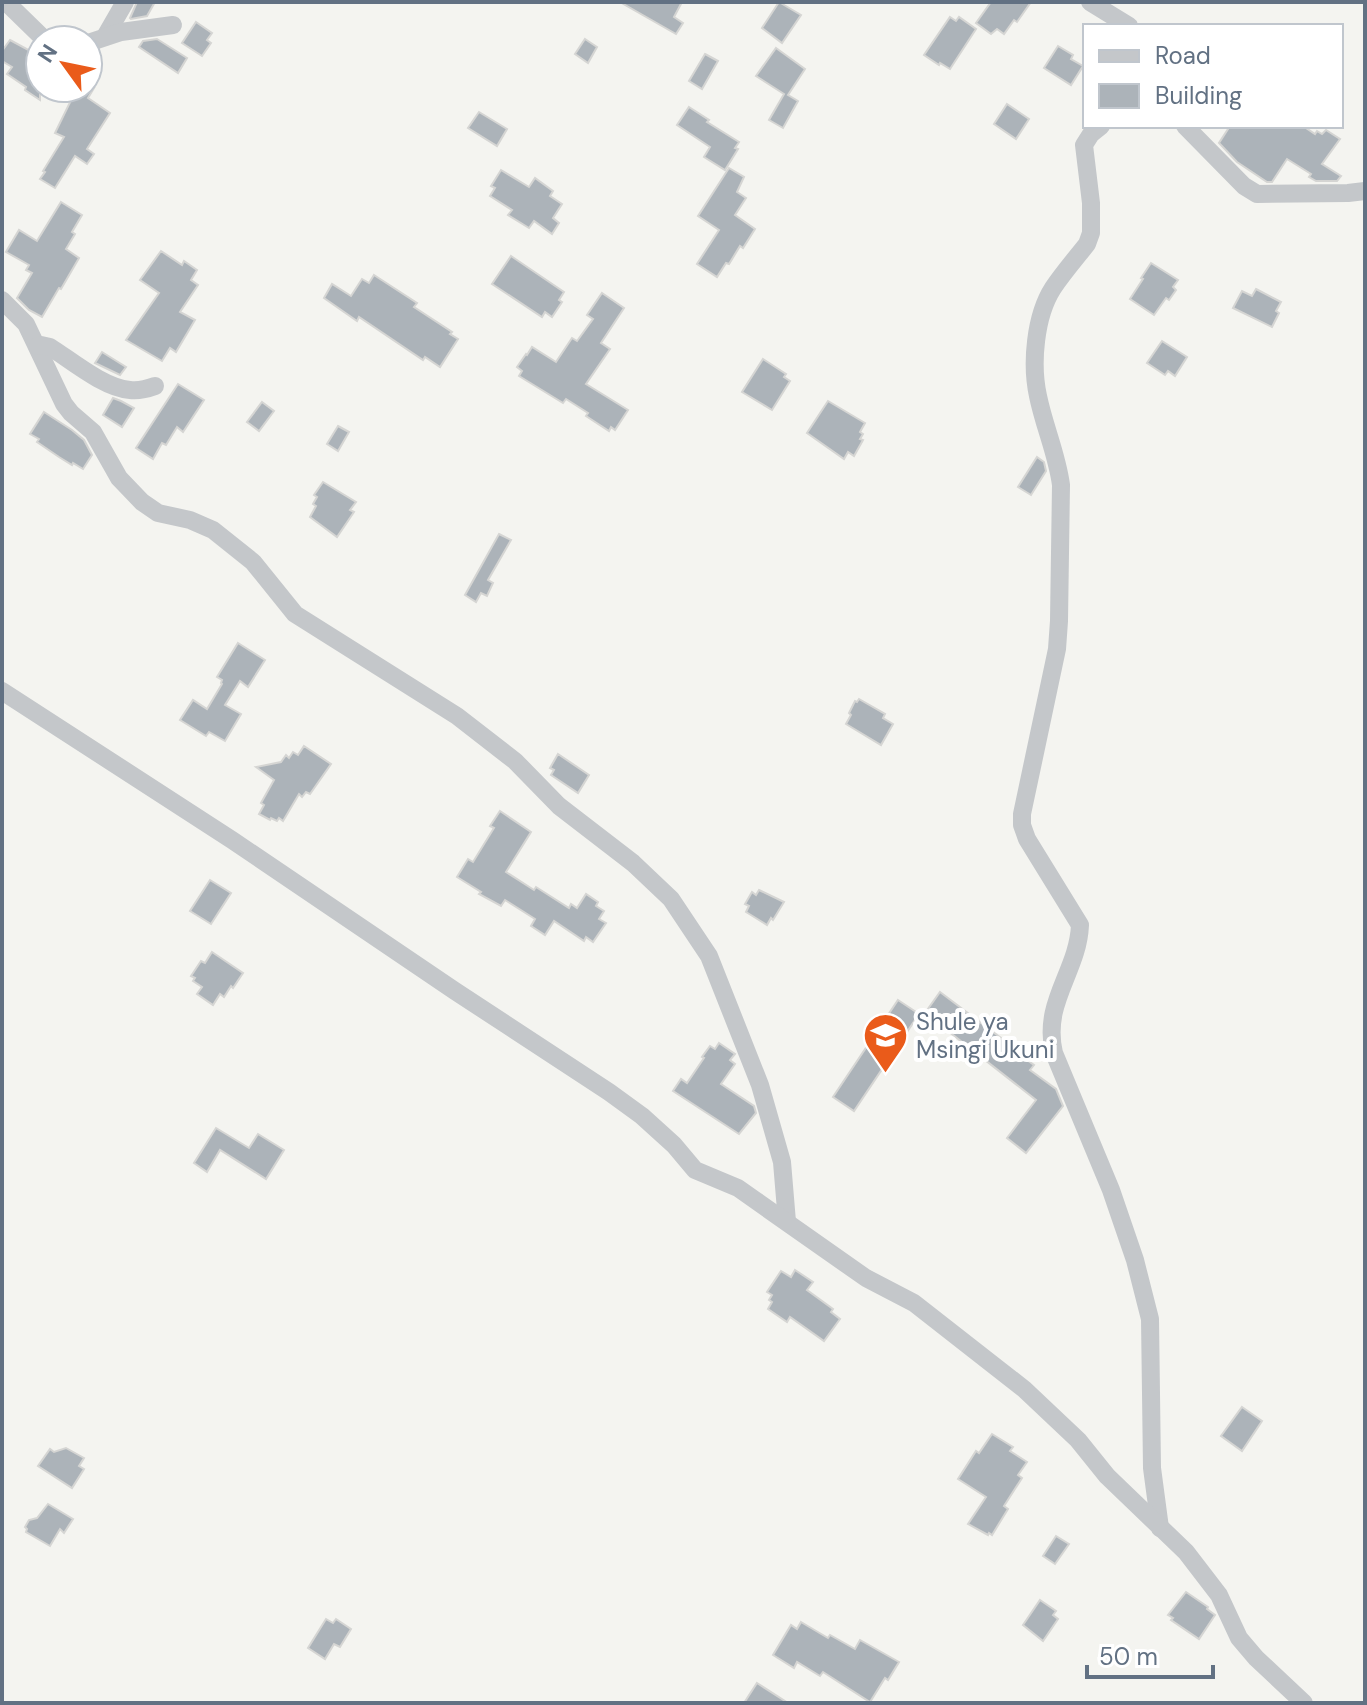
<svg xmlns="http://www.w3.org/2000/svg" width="1367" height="1705" viewBox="0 0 1367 1705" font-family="'DM Sans',sans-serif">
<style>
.building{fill:#acb3b9;stroke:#d5d5d3;stroke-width:2}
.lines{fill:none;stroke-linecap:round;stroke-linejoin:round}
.minor{stroke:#c4c7ca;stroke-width:18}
.labels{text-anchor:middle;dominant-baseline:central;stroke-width:8;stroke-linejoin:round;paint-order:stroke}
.poi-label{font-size:24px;fill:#627183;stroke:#fff;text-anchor:start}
</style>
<rect width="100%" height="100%" fill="#f4f4f0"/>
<g class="building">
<path d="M 137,2 L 155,2 L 147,16 L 131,19 L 130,18 Z"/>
<path d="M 620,2 L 682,2 L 674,17 L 683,23 L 676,34 Z"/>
<path d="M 779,2 L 801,15 L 782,43 L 762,28 Z"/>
<path d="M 991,2 L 1031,2 L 1017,22 L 1014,20 L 1004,34 L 997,29 L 991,34 L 976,23 Z"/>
<path d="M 950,17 L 956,21 L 959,17 L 976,29 L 950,69 L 940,63 L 939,65 L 924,55 Z"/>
<path d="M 196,22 L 212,33 L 207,40 L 211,43 L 202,56 L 182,43 Z"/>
<path d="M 157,39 L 187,58 L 178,73 L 139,47 L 143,41 Z"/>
<path d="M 585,39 L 597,47 L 588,63 L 575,54 Z"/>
<path d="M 10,40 L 36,54 L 34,57 L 40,61 L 40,100 L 25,90 L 26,87 L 7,74 L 12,67 L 2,61 L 2,51 Z"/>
<path d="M 1058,46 L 1073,55 L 1071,59 L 1083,66 L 1071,85 L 1044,68 Z"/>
<path d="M 776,48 L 805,69 L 788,95 L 798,101 L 783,128 L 769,120 L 784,94 L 756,76 Z"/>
<path d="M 705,54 L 718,61 L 702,89 L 689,81 Z"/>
<path d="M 77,88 L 94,88 L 88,98 L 110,113 L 87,149 L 94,154 L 87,164 L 75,156 L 55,188 L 40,179 L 45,172 L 43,171 L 64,137 L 55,133 Z"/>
<path d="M 1007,104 L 1029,119 L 1016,139 L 994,124 Z"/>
<path d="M 689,107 L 709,120 L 707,122 L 739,142 L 735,148 L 738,149 L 725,170 L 704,157 L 710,147 L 677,125 Z"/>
<path d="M 479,112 L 507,129 L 497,146 L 468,128 Z"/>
<path d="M 1230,126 L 1303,126 L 1315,134 L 1317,131 L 1322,134 L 1326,130 L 1340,139 L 1322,164 L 1341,176 L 1337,181 L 1316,181 L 1309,177 L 1311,174 L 1287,159 L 1272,182 L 1267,182 L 1237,162 L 1219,143 Z"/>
<path d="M 729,168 L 744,177 L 737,192 L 746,198 L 735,215 L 755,229 L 743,248 L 740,246 L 729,264 L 726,263 L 717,277 L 697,264 L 719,230 L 698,216 Z"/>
<path d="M 501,170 L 529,187 L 535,178 L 553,191 L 550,196 L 562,204 L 553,218 L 559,223 L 552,234 L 534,221 L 529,228 L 508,215 L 512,210 L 490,196 L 495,188 L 491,186 Z"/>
<path d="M 61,202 L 82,215 L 72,232 L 75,234 L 66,249 L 79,258 L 61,289 L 59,288 L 42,317 L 29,310 L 17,298 L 32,273 L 26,270 L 29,265 L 6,252 L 19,230 L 37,241 Z"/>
<path d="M 161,251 L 182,265 L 184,261 L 197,270 L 191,280 L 198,285 L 180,312 L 195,320 L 176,352 L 170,348 L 162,361 L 126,340 L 159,293 L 140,280 Z"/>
<path d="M 511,256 L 564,292 L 559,300 L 562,302 L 552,317 L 545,312 L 542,317 L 492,284 Z"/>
<path d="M 1151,263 L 1178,280 L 1173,287 L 1176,290 L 1169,300 L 1166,298 L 1154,315 L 1130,299 L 1143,279 L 1141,278 Z"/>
<path d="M 374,275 L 417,303 L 414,307 L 452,332 L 450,334 L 458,339 L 440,367 L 425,357 L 423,360 L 359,317 L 357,321 L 324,298 L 332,284 L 351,296 L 362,279 L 369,283 Z"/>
<path d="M 1256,289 L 1281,302 L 1276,311 L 1279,313 L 1272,327 L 1233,308 L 1242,291 L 1252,296 Z"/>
<path d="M 602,293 L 624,308 L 601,343 L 610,349 L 586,384 L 628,410 L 615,430 L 611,427 L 609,431 L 586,416 L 588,413 L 566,399 L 563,403 L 519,376 L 522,371 L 517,367 L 526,354 L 527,355 L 532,347 L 556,362 L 572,338 L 577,341 L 593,319 L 587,315 Z"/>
<path d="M 1162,341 L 1187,357 L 1175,376 L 1168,371 L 1165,375 L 1147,363 Z"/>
<path d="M 102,352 L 126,367 L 120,375 L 95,363 Z"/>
<path d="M 763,359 L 786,374 L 784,377 L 790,381 L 772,410 L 742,392 Z"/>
<path d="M 178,384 L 204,400 L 183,432 L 177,427 L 166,445 L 162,443 L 153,459 L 136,448 Z"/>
<path d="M 113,398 L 121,401 L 134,408 L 122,427 L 103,415 Z"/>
<path d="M 828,401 L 865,423 L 860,432 L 863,434 L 860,439 L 863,440 L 854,456 L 848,452 L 844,459 L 807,433 Z"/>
<path d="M 262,402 L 274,411 L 259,431 L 247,422 Z"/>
<path d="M 44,412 L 72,430 L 84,440 L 92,455 L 83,469 L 73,463 L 72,465 L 59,457 L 37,442 L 39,439 L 30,434 Z"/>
<path d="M 338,426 L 349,432 L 338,451 L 327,444 Z"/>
<path d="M 1037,457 L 1044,462 L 1046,471 L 1031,495 L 1018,487 Z"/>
<path d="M 323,482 L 356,502 L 350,510 L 354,512 L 337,537 L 310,517 L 316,506 L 313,504 L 317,497 L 314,495 Z"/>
<path d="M 499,534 L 511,540 L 488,580 L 493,583 L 487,596 L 481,593 L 476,602 L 465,595 Z"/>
<path d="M 238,643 L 265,660 L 248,687 L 240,681 L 225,705 L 241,714 L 225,741 L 209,732 L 206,736 L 180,720 L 193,700 L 207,709 L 222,684 L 221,683 L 222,680 L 217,677 Z"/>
<path d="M 859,699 L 885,714 L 883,718 L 893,724 L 881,745 L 846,724 L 851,715 L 849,713 L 855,701 L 857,702 Z"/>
<path d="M 304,746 L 331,764 L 310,794 L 306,792 L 302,797 L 299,794 L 283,821 L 279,818 L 277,821 L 271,818 L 270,820 L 259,814 L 264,805 L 261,803 L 274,780 L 256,767 L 281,762 L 286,755 L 289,758 L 293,752 L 298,755 Z"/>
<path d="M 558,754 L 589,775 L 578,793 L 551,775 L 554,770 L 550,768 Z"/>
<path d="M 500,811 L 531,832 L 506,872 L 534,890 L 536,887 L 569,908 L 571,904 L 577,908 L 586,894 L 598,902 L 596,906 L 604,911 L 599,919 L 606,923 L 593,942 L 586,937 L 584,941 L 554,921 L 545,935 L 531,926 L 535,919 L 505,900 L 501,906 L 479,894 L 481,892 L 457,877 L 468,859 L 473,862 L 494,828 L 490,826 Z"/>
<path d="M 210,880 L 231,893 L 211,924 L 190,911 Z"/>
<path d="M 759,890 L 784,902 L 773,920 L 771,918 L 767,925 L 746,912 L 749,906 L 745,904 L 752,892 L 756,895 Z"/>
<path d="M 212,952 L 243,973 L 233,988 L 231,986 L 224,997 L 220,994 L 213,1005 L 197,994 L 202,987 L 193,981 L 195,978 L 191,976 L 201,961 L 205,963 Z"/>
<path d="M 940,992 L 1017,1050 L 1016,1052 L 1034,1065 L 1030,1070 L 1056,1089 L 1063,1106 L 1026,1153 L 1007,1138 L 1036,1100 L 925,1013 Z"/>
<path d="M 898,1000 L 919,1014 L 854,1111 L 833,1097 Z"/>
<path d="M 719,1043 L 735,1054 L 730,1060 L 735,1064 L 721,1084 L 754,1106 L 756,1113 L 739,1134 L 673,1091 L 681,1079 L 687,1083 L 704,1058 L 702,1057 L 710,1046 L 715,1049 Z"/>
<path d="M 216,1128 L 249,1148 L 258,1134 L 284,1150 L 266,1179 L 220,1150 L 207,1172 L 194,1163 Z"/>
<path d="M 795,1270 L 813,1282 L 807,1290 L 833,1309 L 831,1312 L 840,1319 L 824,1341 L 790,1317 L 787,1322 L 768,1309 L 772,1302 L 769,1300 L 772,1295 L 767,1292 L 781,1271 L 791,1277 Z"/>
<path d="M 1242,1407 L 1262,1421 L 1242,1451 L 1221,1436 Z"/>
<path d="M 992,1434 L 1013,1447 L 1010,1451 L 1027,1462 L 1018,1475 L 1022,1478 L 1004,1506 L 1008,1509 L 992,1535 L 989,1533 L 988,1535 L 968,1524 L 986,1497 L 958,1479 L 976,1451 L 979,1453 Z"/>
<path d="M 66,1448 L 84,1458 L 79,1466 L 84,1469 L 72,1488 L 38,1466 L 50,1449 L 54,1452 Z"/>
<path d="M 48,1504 L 73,1519 L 64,1533 L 60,1529 L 50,1546 L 26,1532 L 27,1529 L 25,1527 L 29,1520 L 37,1518 Z"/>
<path d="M 1056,1536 L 1069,1544 L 1055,1564 L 1043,1556 Z"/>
<path d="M 1186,1592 L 1208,1607 L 1207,1609 L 1215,1615 L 1199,1639 L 1171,1620 L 1173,1618 L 1168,1615 Z"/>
<path d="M 1040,1600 L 1056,1611 L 1053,1615 L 1058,1619 L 1043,1641 L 1023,1625 Z"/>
<path d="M 326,1619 L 333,1623 L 336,1619 L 351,1629 L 340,1647 L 334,1644 L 325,1659 L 308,1648 Z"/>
<path d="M 801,1622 L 828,1638 L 830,1635 L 855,1649 L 860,1640 L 899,1662 L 888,1680 L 885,1678 L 870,1702 L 823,1672 L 820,1676 L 797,1662 L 794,1668 L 773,1655 L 791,1625 L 797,1629 Z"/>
<path d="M 757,1683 L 788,1703 L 744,1703 Z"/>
</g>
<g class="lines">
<g class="minor">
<path d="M 6,2 L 45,40"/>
<path d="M 1090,2 L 1129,26"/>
<path d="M 106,35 L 125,2"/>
<path d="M 88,43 L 121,32 L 173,25"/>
<path d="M 1101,126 L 1091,134 L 1084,145 L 1091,203 L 1091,233 L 1087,244 C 1076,258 1063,273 1053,288 C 1035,316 1031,364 1038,396 C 1044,426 1057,454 1061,485 L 1059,621 L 1057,649 L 1022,814 L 1022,825 L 1027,839 L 1080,925 C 1078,972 1042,1002 1054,1053 L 1111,1190 L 1135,1260 L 1150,1319 L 1152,1468 L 1160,1528"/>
<path d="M 1185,126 L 1244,186 L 1257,194 L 1348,193 L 1365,191"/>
<path d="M 2,300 L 26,324 L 64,404 L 71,413 L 93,432 L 119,478 L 142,502 L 158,513 L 190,520 L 213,530 L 253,562 L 295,614 L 457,716 L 515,761 L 559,806 L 633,863 L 671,899 L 709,956 L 760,1085 L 782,1162 L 787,1222"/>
<path d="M 38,346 L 41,345 L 50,347 C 72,361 104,388 130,390 C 139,391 147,389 155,386"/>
<path d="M 2,691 L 232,840 L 455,991 L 609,1092 L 642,1116 L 674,1145 L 695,1170 L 738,1188 L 755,1200 L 866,1278 L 914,1303 L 1024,1389 L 1078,1440 L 1107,1476 L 1186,1552 L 1219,1595 L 1239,1638 L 1256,1658 L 1304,1703"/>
</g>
</g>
<defs>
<symbol id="school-pin" viewBox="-11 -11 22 30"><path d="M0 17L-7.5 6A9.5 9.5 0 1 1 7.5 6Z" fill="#ea5b1a" stroke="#fff"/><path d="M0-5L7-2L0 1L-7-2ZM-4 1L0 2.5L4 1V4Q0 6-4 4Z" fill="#fff"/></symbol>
</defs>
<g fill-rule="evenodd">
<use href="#school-pin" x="860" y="1010" width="51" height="69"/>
</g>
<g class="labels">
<g class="poi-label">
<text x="916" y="1021">Shule ya<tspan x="916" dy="28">Msingi Ukuni</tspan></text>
</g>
</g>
<rect width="1367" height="1705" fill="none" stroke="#627183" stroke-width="8"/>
<rect x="1083" y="24" width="260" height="104" fill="#ffffff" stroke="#c0c6cd" stroke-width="2"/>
<rect x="1099" y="50" width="40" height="12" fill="#c4c7ca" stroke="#c0c6cd" stroke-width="2"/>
<text x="1155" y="64" font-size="24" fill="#627183">Road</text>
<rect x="1099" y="84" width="40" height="24" fill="#acb3b9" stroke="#c0c6cd" stroke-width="2"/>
<text x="1155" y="104" font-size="24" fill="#627183">Building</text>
<g transform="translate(64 64) rotate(303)"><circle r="38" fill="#ffffff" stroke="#c0c6cd" stroke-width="2"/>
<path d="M0-6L14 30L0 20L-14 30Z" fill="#ea5b1a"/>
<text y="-12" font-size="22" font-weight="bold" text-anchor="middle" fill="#627183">N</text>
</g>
<path d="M1087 1665v12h126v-12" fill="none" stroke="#627183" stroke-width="4"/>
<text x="1099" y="1665" font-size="24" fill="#627183" stroke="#ffffff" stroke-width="6" paint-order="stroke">50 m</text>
</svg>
